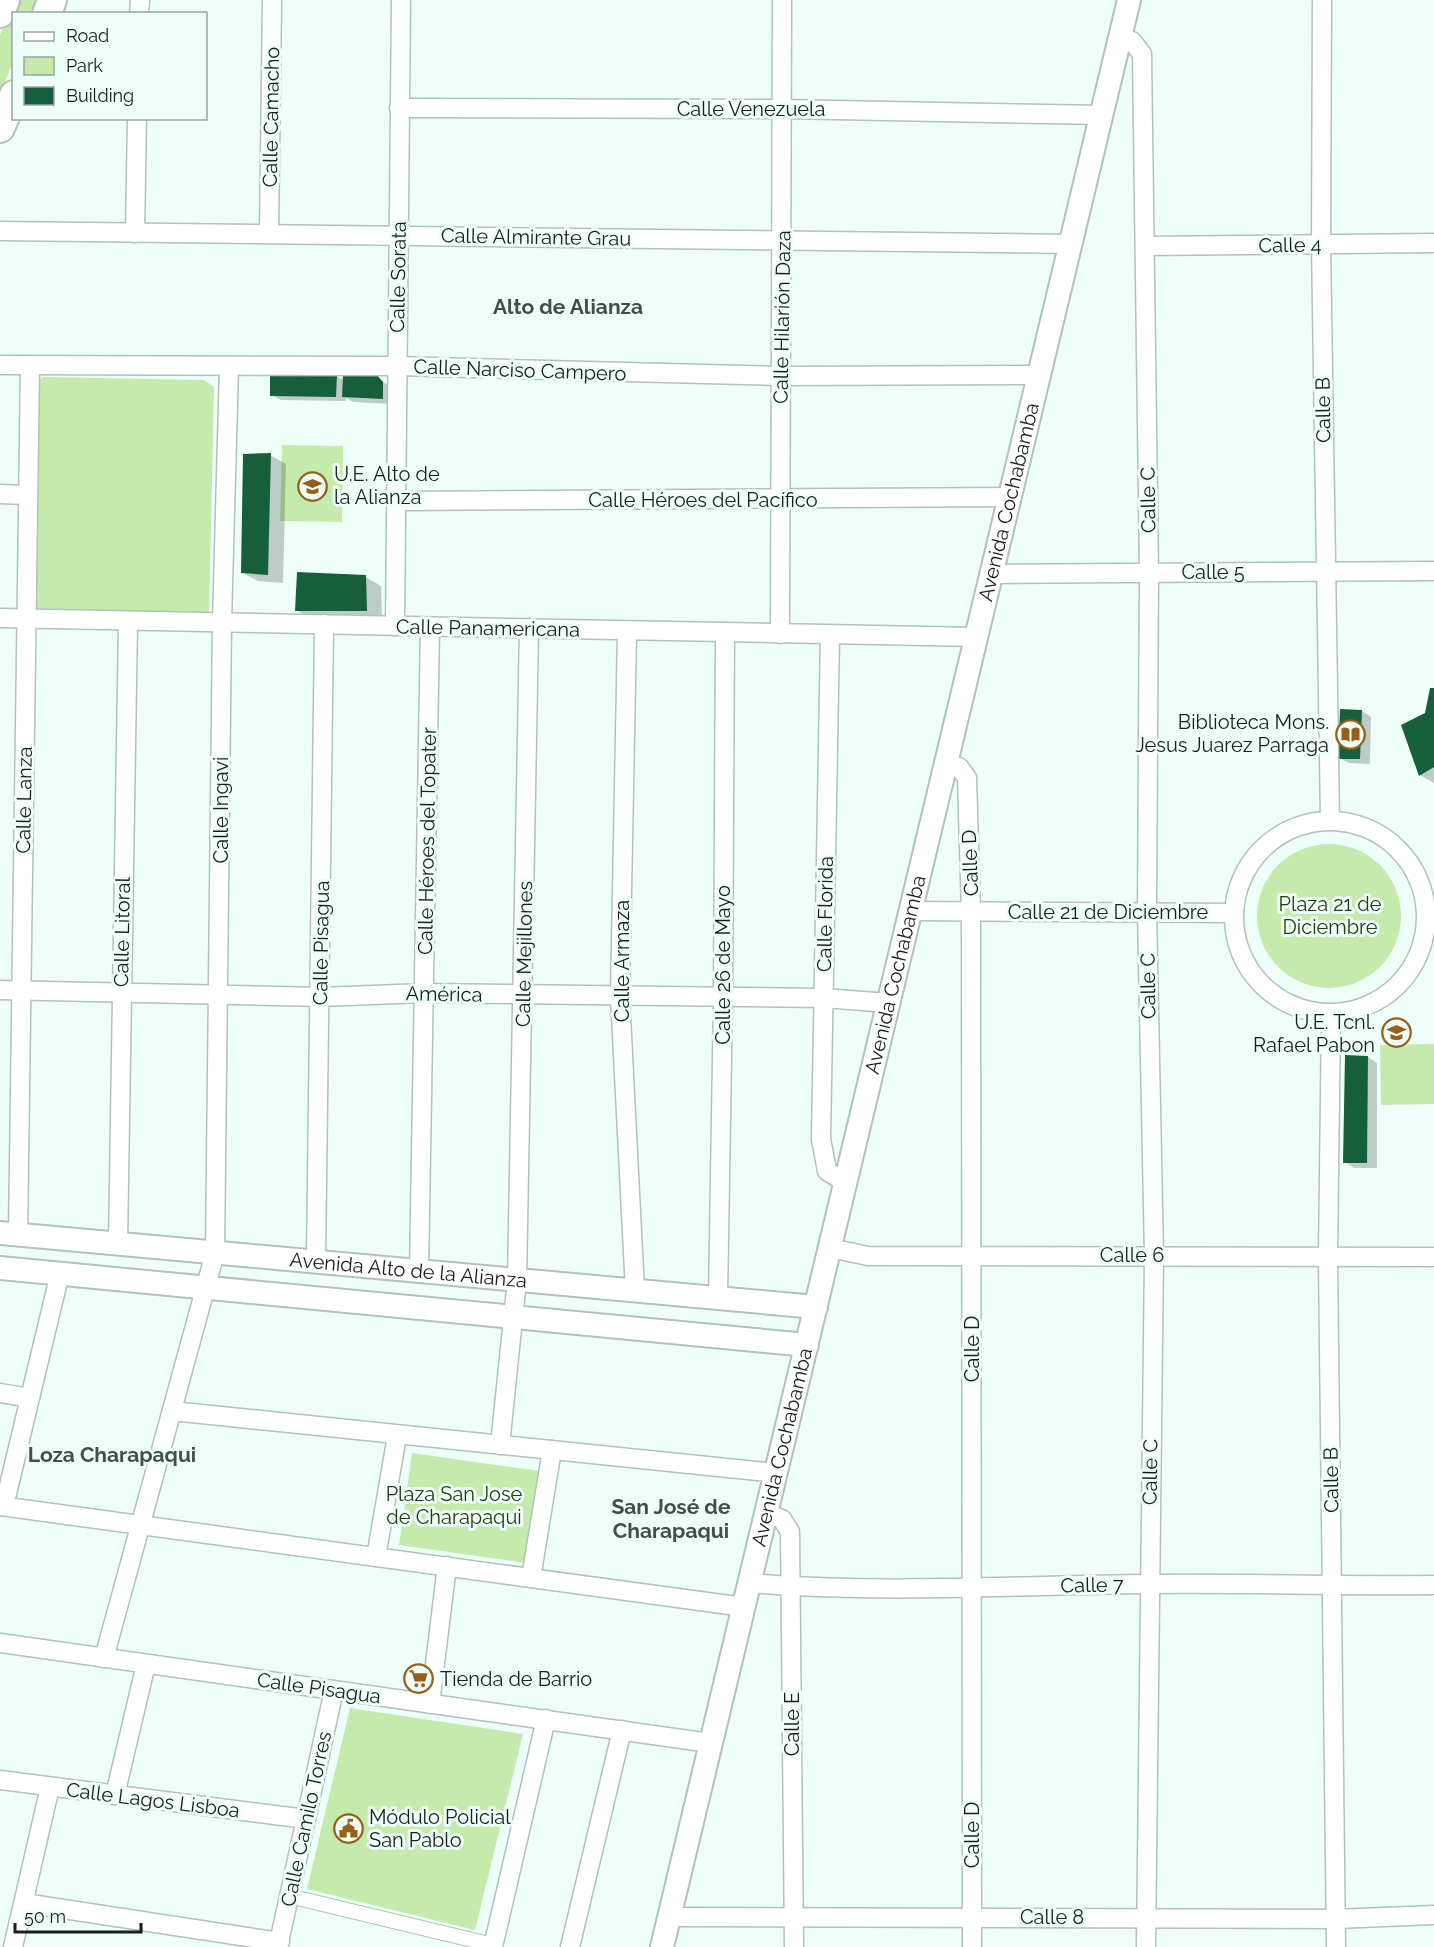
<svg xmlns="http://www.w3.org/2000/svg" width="1434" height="1947" viewBox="0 0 1434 1947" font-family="Raleway,sans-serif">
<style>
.green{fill:#c5ebac}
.shadow{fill:#0003}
.building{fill:#175f3a}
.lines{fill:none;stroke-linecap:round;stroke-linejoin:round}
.pedestrian-casing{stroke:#b1c1bc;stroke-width:16}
.minor-casing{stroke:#b1c1bc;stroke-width:21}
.tertiary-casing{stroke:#b1c1bc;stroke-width:26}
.primary-casing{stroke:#b1c1bc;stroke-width:32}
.pedestrian{stroke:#fff;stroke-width:14}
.minor{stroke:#fff;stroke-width:18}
.tertiary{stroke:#fff;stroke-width:22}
.primary{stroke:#fff;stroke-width:28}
.labels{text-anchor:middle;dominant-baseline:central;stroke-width:6;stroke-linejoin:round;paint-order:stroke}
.street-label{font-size:20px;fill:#181e1d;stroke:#eefffa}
.poi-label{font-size:20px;fill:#181e1d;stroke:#eefffa;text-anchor:start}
.park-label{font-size:20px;fill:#233b0f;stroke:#eefffa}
.neighbourhood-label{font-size:21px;font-weight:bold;fill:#414f4b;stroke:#eefffa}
</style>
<rect width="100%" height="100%" fill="#eefffa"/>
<g class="green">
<path d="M 14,0 L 39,0 L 34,13 L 14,14 L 13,62 L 0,95 L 0,35 Z"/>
<path d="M 43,377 L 204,380 L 214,387 L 209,618 L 32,615 L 38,382 Z"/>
<path d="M 282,445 L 343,446 L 342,522 L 280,521 Z"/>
<circle cx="1329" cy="916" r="72"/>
<path d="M 1434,1044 L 1434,1104 L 1381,1105 L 1380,1045 Z"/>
<path d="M 412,1453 L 539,1471 L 526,1563 L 399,1545 Z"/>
<path d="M 350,1708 L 523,1734 L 475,1930 L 307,1889 Z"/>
</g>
<g class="shadow">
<path d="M 336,376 L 344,380 L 376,376 L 392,389 L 392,404 L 353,402 L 346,398 L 346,401 L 281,400 L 272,395 Z"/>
<path d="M 270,455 L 286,464 L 283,583 L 258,581 L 243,573 Z"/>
<path d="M 366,577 L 381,586 L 382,619 L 311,618 L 296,610 Z"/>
<path d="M 1434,689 L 1434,783 L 1420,775 L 1427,714 Z"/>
<path d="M 1362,711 L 1371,717 L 1370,764 L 1349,763 L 1339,758 Z"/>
<path d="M 1368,1057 L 1377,1063 L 1377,1168 L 1354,1168 L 1345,1162 Z"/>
</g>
<g class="building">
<path d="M 270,373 L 337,374 L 336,397 L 270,396 Z"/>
<path d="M 343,375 L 377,375 L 383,382 L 383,399 L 342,397 Z"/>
<path d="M 271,453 L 268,575 L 241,573 L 243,454 Z"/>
<path d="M 297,572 L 366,575 L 367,611 L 295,611 Z"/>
<path d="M 1430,688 L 1434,688 L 1434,767 L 1419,776 L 1401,725 L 1425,713 Z"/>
<path d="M 1340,709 L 1362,710 L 1360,759 L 1338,759 Z"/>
<path d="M 1345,1055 L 1368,1056 L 1367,1163 L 1343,1163 Z"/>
</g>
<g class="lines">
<defs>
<path id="pedestrian" d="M 289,1896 L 493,1945"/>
<g id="minor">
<path d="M 1322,0 L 1321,244 L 1330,820"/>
<path d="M 139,14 L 140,0"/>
<path d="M 1120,39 L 1132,41 L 1142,54 L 1149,573 L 1147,912 L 1154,1255 L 1146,1947"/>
<path d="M 399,108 L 782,109 L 1102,115"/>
<path d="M 0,231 L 1071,244"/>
<path d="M 135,233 L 137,118"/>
<path d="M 269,234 L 272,0"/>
<path d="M 1145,246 L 1434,243"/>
<path d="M 0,365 L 397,366 L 781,376 L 1039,375"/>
<path d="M 0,494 L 28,495"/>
<path d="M 396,501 L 1010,497"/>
<path d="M 992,574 L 1434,571"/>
<path d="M 0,618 L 976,637"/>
<path d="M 395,626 L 401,0"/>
<path d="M 627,631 L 620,996 L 635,1291"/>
<path d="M 780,634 L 782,0"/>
<path d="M 830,635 L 821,1139 L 827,1171 L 846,1183"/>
<path d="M 946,764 L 959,767 L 967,778 L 971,912 L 972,1947"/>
<circle cx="1330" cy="917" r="96"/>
<path d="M 911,911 L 1234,913"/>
<path d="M 0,990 L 320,997 L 425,993 L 823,998 L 889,1003"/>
<path d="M 1331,1013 L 1328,1258 L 1336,1947"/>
<path d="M 18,1235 L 30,366"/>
<path d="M 118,1244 L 128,621"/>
<path d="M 830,1248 L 868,1256 L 1434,1257"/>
<path d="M 316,1262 L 324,624"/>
<path d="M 419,1271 L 430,627"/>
<path d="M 718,1298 L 723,998 L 725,632"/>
<path d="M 0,1393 L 30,1398"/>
<path d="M 172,1411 L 776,1473"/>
<path d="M 500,1445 L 517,1280 L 529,628"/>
<path d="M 0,1506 L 744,1607"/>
<path d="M 4,1506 L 60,1273"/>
<path d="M 766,1514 L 782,1519 L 790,1532 L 794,1947"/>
<path d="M 376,1557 L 397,1436"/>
<path d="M 531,1578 L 552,1450"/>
<path d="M 750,1583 C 882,1594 1016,1585 1148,1584 C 1244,1583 1339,1586 1434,1585"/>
<path d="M 0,1643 L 710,1743"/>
<path d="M 104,1658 L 215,1253 L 222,622 L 229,367"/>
<path d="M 430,1704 L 447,1566"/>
<path d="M 0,1780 L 306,1819"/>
<path d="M 115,1795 L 146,1664"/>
<path d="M 24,1903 L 280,1942"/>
<path d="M 669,1917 L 1336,1919 L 1434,1915"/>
<path d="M 13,1947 L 50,1787"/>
<path d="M 278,1947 L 334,1690"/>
<path d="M 493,1947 L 546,1719"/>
<path d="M 570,1947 L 622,1730"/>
</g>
<g id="tertiary">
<path id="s1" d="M 0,1233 L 816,1307"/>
<path d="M 0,1268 L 807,1345"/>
<path id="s2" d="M 662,1947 L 1129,0"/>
</g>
<g id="primary">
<path d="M 0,13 L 5,0"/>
<path d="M 47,14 L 52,0"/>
<path d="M 0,128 L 14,95"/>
</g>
</defs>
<use href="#pedestrian" class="pedestrian-casing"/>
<use href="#minor" class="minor-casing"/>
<use href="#tertiary" class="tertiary-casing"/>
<use href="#primary" class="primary-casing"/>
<use href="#pedestrian" class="pedestrian"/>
<use href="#minor" class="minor"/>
<use href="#tertiary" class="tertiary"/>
<use href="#primary" class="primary"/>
</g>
<defs>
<symbol id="school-ring" viewBox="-11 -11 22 22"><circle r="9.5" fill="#eefffa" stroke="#975f19" stroke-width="1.5"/><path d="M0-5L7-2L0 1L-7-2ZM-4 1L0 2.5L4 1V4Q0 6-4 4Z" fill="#975f19"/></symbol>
<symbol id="library-ring" viewBox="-11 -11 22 22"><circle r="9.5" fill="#eefffa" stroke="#975f19" stroke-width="1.5"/><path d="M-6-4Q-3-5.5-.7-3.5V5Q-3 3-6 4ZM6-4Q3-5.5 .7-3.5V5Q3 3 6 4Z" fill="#975f19"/></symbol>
<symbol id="supermarket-ring" viewBox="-11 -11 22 22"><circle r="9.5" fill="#eefffa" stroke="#975f19" stroke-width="1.5"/><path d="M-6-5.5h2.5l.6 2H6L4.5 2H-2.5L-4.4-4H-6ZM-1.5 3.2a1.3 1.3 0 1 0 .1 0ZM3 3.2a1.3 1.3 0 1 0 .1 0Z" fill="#975f19"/></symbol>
<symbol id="civic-ring" viewBox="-11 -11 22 22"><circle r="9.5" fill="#eefffa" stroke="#975f19" stroke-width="1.5"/><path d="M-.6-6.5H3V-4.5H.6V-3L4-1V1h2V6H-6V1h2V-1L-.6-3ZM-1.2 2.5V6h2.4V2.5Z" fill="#975f19"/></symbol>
</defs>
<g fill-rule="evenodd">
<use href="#school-ring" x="296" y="470" width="33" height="33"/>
<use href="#library-ring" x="1334" y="718" width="33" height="33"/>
<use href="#school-ring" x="1380" y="1016" width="33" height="33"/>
<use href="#supermarket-ring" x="402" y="1662" width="33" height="33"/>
<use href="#civic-ring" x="332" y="1812" width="33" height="33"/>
</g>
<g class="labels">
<g class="street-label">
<text x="751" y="109">Calle Venezuela</text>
<text transform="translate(271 117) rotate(-89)">Calle Camacho</text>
<text transform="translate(536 237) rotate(1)">Calle Almirante Grau</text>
<text transform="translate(1290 245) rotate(-1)">Calle 4</text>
<text transform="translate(398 277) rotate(-89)">Calle Sorata</text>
<text transform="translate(782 317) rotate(-89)">Calle Hilarión Daza</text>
<text transform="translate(520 370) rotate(2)">Calle Narciso Campero</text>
<text transform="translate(1323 410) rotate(-91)">Calle B</text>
<text x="703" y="500">Calle Héroes del Pacífico</text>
<text transform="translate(1148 500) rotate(-91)">Calle C</text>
<text stroke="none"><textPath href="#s2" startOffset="1486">Avenida Cochabamba</textPath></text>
<text x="1213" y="572">Calle 5</text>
<text transform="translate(488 628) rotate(1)">Calle Panamericana</text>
<text transform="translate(24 800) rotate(-89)">Calle Lanza</text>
<text transform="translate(221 810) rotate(-90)">Calle Ingavi</text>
<text transform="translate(427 841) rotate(-89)">Calle Héroes del Topater</text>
<text transform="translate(970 863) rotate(-92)">Calle D</text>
<text x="1108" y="912">Calle 21 de Diciembre</text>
<text transform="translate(825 914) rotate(-89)">Calle Florida</text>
<text transform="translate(122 932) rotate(-89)">Calle Litoral</text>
<text transform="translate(321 943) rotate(-89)">Calle Pisagua</text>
<text transform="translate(524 954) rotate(-89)">Calle Mejillones</text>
<text transform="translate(622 961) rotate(-90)">Calle Armaza</text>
<text transform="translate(723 965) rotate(-90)">Calle 26 de Mayo</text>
<text stroke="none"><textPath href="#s2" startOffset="1000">Avenida Cochabamba</textPath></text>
<text transform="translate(1148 986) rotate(-91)">Calle C</text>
<text transform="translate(444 994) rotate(1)">América</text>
<text x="1132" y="1255">Calle 6</text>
<text stroke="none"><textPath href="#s1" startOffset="410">Avenida Alto de la Alianza</textPath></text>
<text transform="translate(972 1349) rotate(-90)">Calle D</text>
<text stroke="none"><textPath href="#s2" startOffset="514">Avenida Cochabamba</textPath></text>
<text transform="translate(1150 1472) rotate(-89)">Calle C</text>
<text transform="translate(1331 1480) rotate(-91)">Calle B</text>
<text transform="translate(1092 1585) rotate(-1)">Calle 7</text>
<text transform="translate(319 1688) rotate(8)">Calle Pisagua</text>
<text transform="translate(792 1724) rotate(-90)">Calle E</text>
<text transform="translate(153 1800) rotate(7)">Calle Lagos Lisboa</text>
<text transform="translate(306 1819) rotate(-78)">Calle Camilo Torres</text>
<text transform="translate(972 1835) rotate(-90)">Calle D</text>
<text x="1052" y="1917">Calle 8</text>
</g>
<g class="poi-label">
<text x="334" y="474">U.E. Alto de<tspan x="334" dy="23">la Alianza</tspan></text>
<text x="1329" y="722" text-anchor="end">Biblioteca Mons.<tspan x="1329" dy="23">Jesus Juarez Parraga</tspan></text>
<text x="1375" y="1022" text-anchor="end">U.E. Tcnl.<tspan x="1375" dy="23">Rafael Pabon</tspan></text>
<text x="440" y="1679">Tienda de Barrio</text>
<text x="369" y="1817">Módulo Policial<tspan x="369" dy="23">San Pablo</tspan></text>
</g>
<g class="park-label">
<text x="1330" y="904">Plaza 21 de<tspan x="1330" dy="23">Diciembre</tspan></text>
<text x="454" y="1494">Plaza San Jose<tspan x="454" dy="23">de Charapaqui</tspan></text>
</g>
<g class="neighbourhood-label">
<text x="568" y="306">Alto de Alianza</text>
<text x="112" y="1454">Loza Charapaqui</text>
<text x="671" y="1506">San José de<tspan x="671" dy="24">Charapaqui</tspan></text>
</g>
</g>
<rect x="12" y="12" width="195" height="108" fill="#eefffa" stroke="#98a5a2" stroke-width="1.5"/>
<rect x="24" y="32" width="30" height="9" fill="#ffffff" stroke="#98a5a2" stroke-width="1.5"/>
<text x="66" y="42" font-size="18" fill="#181e1d">Road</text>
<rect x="24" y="57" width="30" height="18" fill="#c5ebac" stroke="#98a5a2" stroke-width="1.5"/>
<text x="66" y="72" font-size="18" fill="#181e1d">Park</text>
<rect x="24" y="87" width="30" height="18" fill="#175f3a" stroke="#98a5a2" stroke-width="1.5"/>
<text x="66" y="102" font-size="18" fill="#181e1d">Building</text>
<path d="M15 1923v9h126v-9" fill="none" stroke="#181e1d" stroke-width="3"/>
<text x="24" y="1923" font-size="18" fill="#181e1d" stroke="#eefffa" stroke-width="4.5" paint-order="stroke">50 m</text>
</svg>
